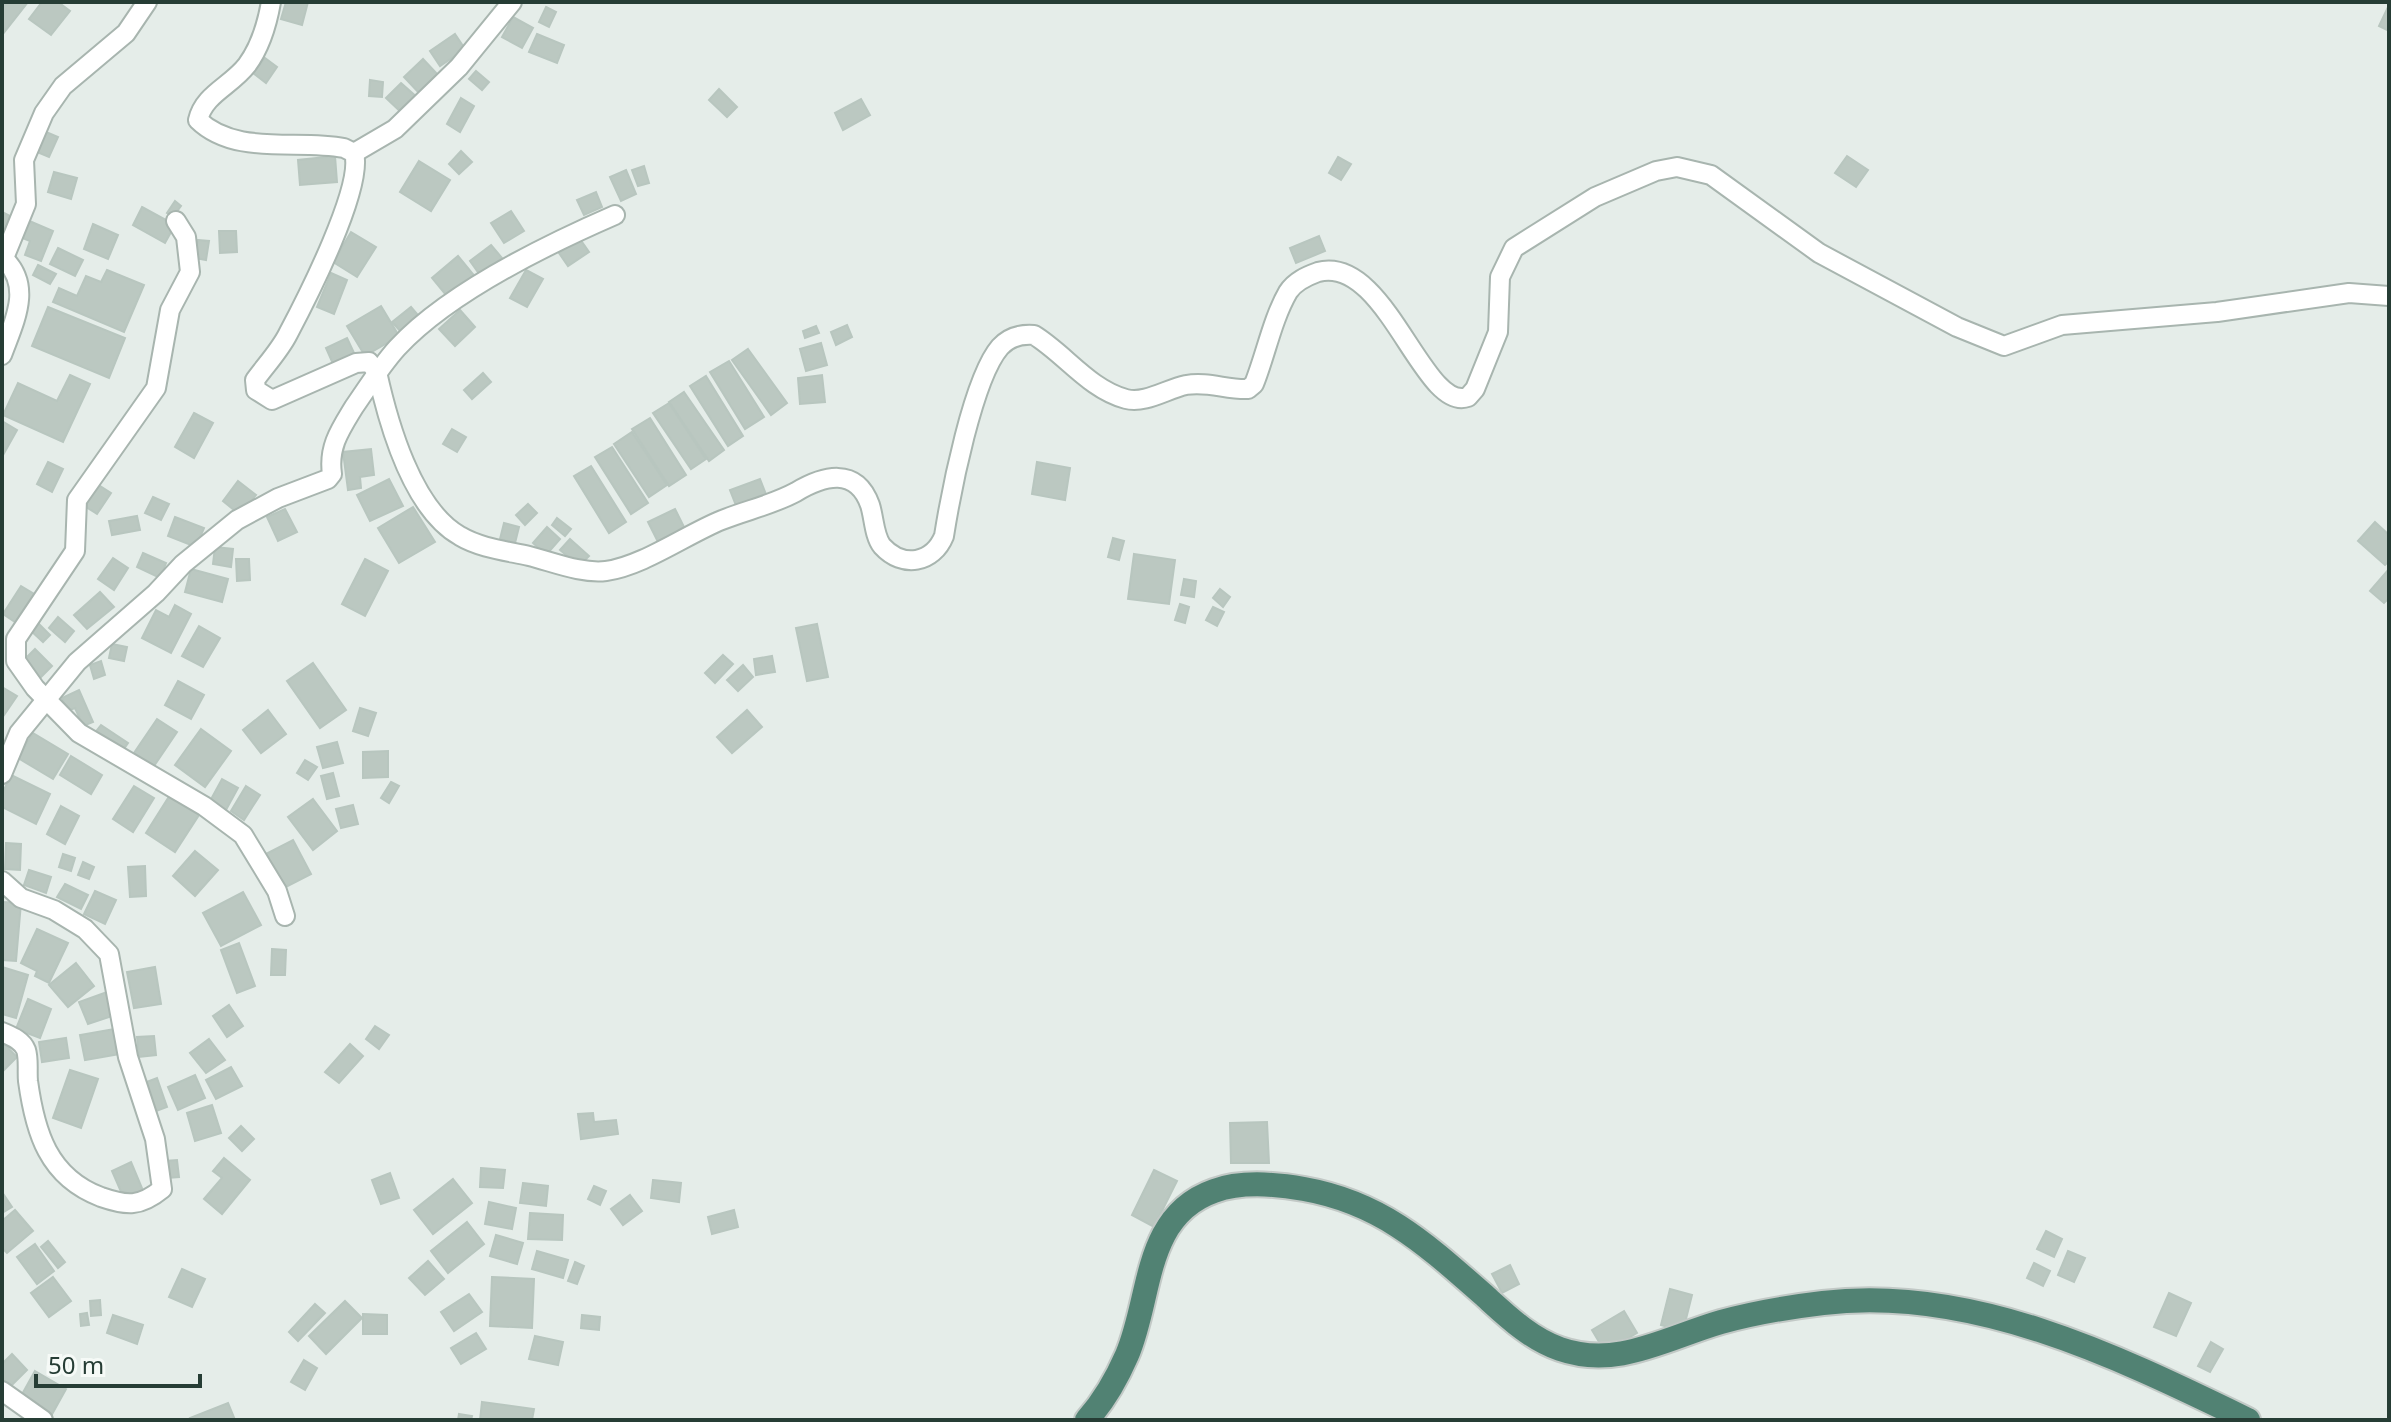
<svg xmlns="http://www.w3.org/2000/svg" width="2391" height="1422" viewBox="0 0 2391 1422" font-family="'Noto Sans',sans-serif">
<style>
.building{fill:#bbc8c1;stroke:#b8c6bf;stroke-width:2}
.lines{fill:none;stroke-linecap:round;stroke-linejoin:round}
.minor-casing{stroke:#a8b5af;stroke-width:22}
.trunk-casing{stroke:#c2c9c6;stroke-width:28}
.minor{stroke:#fff;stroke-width:18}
.trunk{stroke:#518273;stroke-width:24}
</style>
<rect width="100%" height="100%" fill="#e5ede9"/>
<g class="building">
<path d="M 2,2 L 28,2 L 2,35 Z"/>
<path d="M 42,2 L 58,2 L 70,11 L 51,35 L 29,19 Z"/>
<path d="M 286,2 L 308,2 L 302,25 L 281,19 Z"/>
<path d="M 2389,5 L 2389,31 L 2379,26 Z"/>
<path d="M 546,7 L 556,12 L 549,27 L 539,22 Z"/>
<path d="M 513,17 L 533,28 L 522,48 L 502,37 Z"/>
<path d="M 455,34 L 465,49 L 440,66 L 430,51 Z"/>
<path d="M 537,34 L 564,45 L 557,63 L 529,52 Z"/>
<path d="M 265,58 L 277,67 L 266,83 L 253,73 Z"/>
<path d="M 423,59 L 439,76 L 421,95 L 404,77 Z"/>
<path d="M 476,71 L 489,82 L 482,90 L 469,79 Z"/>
<path d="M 370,80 L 383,82 L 382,97 L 369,96 Z"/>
<path d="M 401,83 L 418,98 L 403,114 L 386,98 Z"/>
<path d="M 719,89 L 737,107 L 727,117 L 709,100 Z"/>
<path d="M 461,98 L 474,106 L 460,132 L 447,124 Z"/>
<path d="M 861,99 L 870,115 L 843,130 L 835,113 Z"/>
<path d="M 46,132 L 58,137 L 49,157 L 37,152 Z"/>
<path d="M 461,151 L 472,162 L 459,174 L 449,164 Z"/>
<path d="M 335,156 L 337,182 L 300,185 L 298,160 Z"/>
<path d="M 1847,156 L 1868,170 L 1856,187 L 1835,173 Z"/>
<path d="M 1338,157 L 1351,164 L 1341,180 L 1329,173 Z"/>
<path d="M 419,161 L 450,180 L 431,211 L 400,192 Z"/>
<path d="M 644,166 L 649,183 L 638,186 L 632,170 Z"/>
<path d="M 626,170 L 636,194 L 621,201 L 610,177 Z"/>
<path d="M 54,172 L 77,178 L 71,199 L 48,192 Z"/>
<path d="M 596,192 L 602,207 L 584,215 L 577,200 Z"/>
<path d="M 175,201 L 181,206 L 173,217 L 167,213 Z"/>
<path d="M 142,207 L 175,225 L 165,243 L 133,225 Z"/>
<path d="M 511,211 L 524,231 L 504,243 L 491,223 Z"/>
<path d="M 2,212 L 10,216 L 2,237 Z"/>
<path d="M 27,220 L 53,231 L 41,261 L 25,255 L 30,241 L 20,237 Z"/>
<path d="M 93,224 L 118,235 L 108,259 L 84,249 Z"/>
<path d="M 219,231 L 236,231 L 237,252 L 220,253 Z"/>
<path d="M 351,232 L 376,247 L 357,277 L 333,262 Z"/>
<path d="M 1319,236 L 1325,251 L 1296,263 L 1290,248 Z"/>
<path d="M 580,239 L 589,252 L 568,266 L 559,253 Z"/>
<path d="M 198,240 L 209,241 L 206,260 L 195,258 Z"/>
<path d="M 491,245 L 502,258 L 480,275 L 470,261 Z"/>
<path d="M 58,248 L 83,260 L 75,276 L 50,264 Z"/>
<path d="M 458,256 L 477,279 L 451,301 L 432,278 Z"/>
<path d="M 38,265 L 56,274 L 50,284 L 33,275 Z"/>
<path d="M 107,270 L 144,285 L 124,332 L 53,302 L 59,288 L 77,296 L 86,276 L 101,282 Z"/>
<path d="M 526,270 L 543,279 L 527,307 L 510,298 Z"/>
<path d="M 331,273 L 347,280 L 334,314 L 317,307 Z"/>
<path d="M 381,306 L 399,336 L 365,356 L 347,326 Z"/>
<path d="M 48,307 L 125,338 L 109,378 L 32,346 Z"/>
<path d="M 411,307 L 422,320 L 404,335 L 392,322 Z"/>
<path d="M 460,310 L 475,327 L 455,346 L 439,329 Z"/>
<path d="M 847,325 L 852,337 L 836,345 L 831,332 Z"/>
<path d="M 816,326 L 819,333 L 805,338 L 803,331 Z"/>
<path d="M 347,338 L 355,355 L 334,366 L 326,348 Z"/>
<path d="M 821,343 L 827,365 L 806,371 L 800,349 Z"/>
<path d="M 748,349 L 787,403 L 771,415 L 732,360 Z"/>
<path d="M 729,361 L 764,417 L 745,429 L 710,372 Z"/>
<path d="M 483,373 L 491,382 L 472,399 L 464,390 Z"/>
<path d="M 70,375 L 90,384 L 63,442 L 3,415 L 18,383 L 57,401 Z"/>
<path d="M 822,375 L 825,402 L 800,404 L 798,378 Z"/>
<path d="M 706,376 L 743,436 L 728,446 L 690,386 Z"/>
<path d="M 684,392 L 724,450 L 709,461 L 669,402 Z"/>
<path d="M 669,403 L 706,459 L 691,469 L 653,413 Z"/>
<path d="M 194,413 L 213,423 L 194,458 L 175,447 Z"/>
<path d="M 650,418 L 686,475 L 669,486 L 632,429 Z"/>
<path d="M 2,421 L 17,430 L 2,457 Z"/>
<path d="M 452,429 L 466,437 L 457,452 L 443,444 Z"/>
<path d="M 632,432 L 667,485 L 649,497 L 614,444 Z"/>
<path d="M 612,447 L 648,503 L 631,514 L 595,457 Z"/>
<path d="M 371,449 L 374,475 L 360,477 L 361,488 L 348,490 L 343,452 Z"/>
<path d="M 48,462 L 63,469 L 52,492 L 37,484 Z"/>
<path d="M 1037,462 L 1070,468 L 1065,500 L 1032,494 Z"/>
<path d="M 591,466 L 626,522 L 609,533 L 574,476 Z"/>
<path d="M 389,479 L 403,506 L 370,521 L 357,495 Z"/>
<path d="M 760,479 L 767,497 L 737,508 L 730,490 Z"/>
<path d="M 238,481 L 256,495 L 240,515 L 223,501 Z"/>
<path d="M 97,484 L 111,493 L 97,514 L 83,505 Z"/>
<path d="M 153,497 L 169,504 L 161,520 L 145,513 Z"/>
<path d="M 528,504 L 537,513 L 525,525 L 516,515 Z"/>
<path d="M 413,507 L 435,542 L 399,563 L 378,528 Z"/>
<path d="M 285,509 L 297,532 L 278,541 L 267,517 Z"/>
<path d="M 675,509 L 685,529 L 658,542 L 648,522 Z"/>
<path d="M 137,516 L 140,530 L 112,535 L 109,521 Z"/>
<path d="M 175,517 L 204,528 L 196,547 L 168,536 Z"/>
<path d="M 557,518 L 571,529 L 565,536 L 552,525 Z"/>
<path d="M 2375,522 L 2389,535 L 2389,561 L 2385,565 L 2358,541 Z"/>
<path d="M 504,523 L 519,527 L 515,543 L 500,539 Z"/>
<path d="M 547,527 L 560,539 L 546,555 L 533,543 Z"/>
<path d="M 1113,538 L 1124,541 L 1119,560 L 1108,557 Z"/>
<path d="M 570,539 L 589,556 L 579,566 L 560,550 Z"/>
<path d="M 215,547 L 233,549 L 231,567 L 213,564 Z"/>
<path d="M 143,553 L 166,563 L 160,578 L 137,567 Z"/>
<path d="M 1134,554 L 1175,560 L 1169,604 L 1128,599 Z"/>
<path d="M 113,558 L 128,568 L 114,590 L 98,579 Z"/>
<path d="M 236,559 L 249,559 L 250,580 L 237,581 Z"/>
<path d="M 365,559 L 388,571 L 365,616 L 342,604 Z"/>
<path d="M 191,569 L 228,579 L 222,602 L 185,592 Z"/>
<path d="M 2389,569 L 2389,598 L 2384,603 L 2370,591 Z"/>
<path d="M 1184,579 L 1196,581 L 1194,597 L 1181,595 Z"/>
<path d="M 21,586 L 36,595 L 18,624 L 3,614 Z"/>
<path d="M 1220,589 L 1230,597 L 1223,607 L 1213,598 Z"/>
<path d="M 100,592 L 114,607 L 87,629 L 74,615 Z"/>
<path d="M 1180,604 L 1189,607 L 1185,623 L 1175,620 Z"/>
<path d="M 175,605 L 191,614 L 171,653 L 142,638 L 156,610 L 169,617 Z"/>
<path d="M 1213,607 L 1224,612 L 1217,626 L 1206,620 Z"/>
<path d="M 58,617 L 74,631 L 65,642 L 49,628 Z"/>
<path d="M 37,622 L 50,635 L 43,642 L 29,629 Z"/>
<path d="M 817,624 L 828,677 L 807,681 L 796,628 Z"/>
<path d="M 199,626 L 220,638 L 203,667 L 182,656 Z"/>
<path d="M 112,644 L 127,647 L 124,661 L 109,658 Z"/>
<path d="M 35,649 L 52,666 L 40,678 L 23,661 Z"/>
<path d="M 723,655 L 733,664 L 715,683 L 705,673 Z"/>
<path d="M 772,656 L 775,672 L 756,675 L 754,659 Z"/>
<path d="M 101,661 L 105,675 L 94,679 L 90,665 Z"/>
<path d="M 313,663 L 346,710 L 320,728 L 287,681 Z"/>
<path d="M 743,665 L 753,677 L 738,691 L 727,680 Z"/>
<path d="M 178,681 L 204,695 L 191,719 L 165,705 Z"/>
<path d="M 2,687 L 17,696 L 2,718 Z"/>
<path d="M 79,690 L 93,722 L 83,726 L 75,708 L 67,711 L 62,698 Z"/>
<path d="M 360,708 L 376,713 L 368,736 L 353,731 Z"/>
<path d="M 268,710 L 286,734 L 261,753 L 243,730 Z"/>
<path d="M 747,710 L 762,727 L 732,753 L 717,737 Z"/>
<path d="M 157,719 L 177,732 L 154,766 L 134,753 Z"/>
<path d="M 101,725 L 128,743 L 121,753 L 94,734 Z"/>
<path d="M 201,729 L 231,751 L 205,787 L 175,765 Z"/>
<path d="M 33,733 L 68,754 L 53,779 L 18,758 Z"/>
<path d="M 337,742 L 343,763 L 323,768 L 317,747 Z"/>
<path d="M 388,751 L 388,777 L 363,778 L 363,752 Z"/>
<path d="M 71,756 L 102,775 L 91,794 L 60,775 Z"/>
<path d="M 305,760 L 317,767 L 308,780 L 297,773 Z"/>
<path d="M 333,773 L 339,796 L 327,799 L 321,776 Z"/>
<path d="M 11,775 L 50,794 L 36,824 L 2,807 L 2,794 Z"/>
<path d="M 222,779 L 238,788 L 226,810 L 210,801 Z"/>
<path d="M 391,782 L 399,786 L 389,803 L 381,798 Z"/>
<path d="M 134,786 L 154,798 L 133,832 L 113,819 Z"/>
<path d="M 246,786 L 260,795 L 244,820 L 231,811 Z"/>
<path d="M 170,795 L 199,815 L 175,852 L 146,833 Z"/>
<path d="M 313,799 L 337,831 L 313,850 L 288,817 Z"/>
<path d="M 353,805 L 358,824 L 341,828 L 336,809 Z"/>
<path d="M 61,806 L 79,816 L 65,844 L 47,834 Z"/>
<path d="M 293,840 L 311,874 L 284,888 L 266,854 Z"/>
<path d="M 6,843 L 21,844 L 20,870 L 5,869 Z"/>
<path d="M 195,851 L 218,870 L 195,896 L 173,876 Z"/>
<path d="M 63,854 L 75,858 L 71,871 L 59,867 Z"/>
<path d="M 83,862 L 94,867 L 89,879 L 78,875 Z"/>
<path d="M 145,866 L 146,896 L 130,897 L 128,867 Z"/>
<path d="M 29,870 L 51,877 L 46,893 L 24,885 Z"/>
<path d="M 65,884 L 88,895 L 81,909 L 57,897 Z"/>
<path d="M 95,891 L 116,900 L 105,924 L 84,914 Z"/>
<path d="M 243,892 L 261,925 L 221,946 L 203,913 Z"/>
<path d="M 2,902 L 21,903 L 16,961 L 2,960 Z"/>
<path d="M 37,929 L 68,943 L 49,983 L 35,976 L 37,971 L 21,963 Z"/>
<path d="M 239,943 L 255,986 L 237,993 L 221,950 Z"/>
<path d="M 272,949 L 286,950 L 285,975 L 271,975 Z"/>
<path d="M 76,963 L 94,986 L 68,1007 L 49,985 Z"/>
<path d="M 2,967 L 28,975 L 16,1018 L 2,1014 Z"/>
<path d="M 155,967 L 161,1004 L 134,1008 L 127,972 Z"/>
<path d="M 107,992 L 115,1015 L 88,1024 L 79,1002 Z"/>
<path d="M 28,999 L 51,1009 L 40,1038 L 16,1029 Z"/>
<path d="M 229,1005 L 243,1026 L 227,1037 L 213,1016 Z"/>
<path d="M 375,1026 L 389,1035 L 379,1049 L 366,1039 Z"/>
<path d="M 115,1029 L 120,1054 L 85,1060 L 80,1035 Z"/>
<path d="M 154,1036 L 156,1055 L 139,1057 L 137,1037 Z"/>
<path d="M 66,1038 L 69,1058 L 42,1062 L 39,1042 Z"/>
<path d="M 209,1039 L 225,1060 L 206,1073 L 190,1053 Z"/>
<path d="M 2,1042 L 17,1057 L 2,1072 Z"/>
<path d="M 350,1044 L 363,1056 L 339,1083 L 325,1072 Z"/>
<path d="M 231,1067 L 242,1086 L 216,1099 L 206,1080 Z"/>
<path d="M 70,1070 L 98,1079 L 81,1128 L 53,1118 Z"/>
<path d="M 195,1075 L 205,1098 L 178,1110 L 168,1087 Z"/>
<path d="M 157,1078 L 167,1107 L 151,1113 L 141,1084 Z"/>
<path d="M 212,1105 L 221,1133 L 195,1141 L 187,1113 Z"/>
<path d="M 593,1113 L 594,1122 L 616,1120 L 618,1134 L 581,1139 L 578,1114 Z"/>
<path d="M 1267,1122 L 1269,1163 L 1231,1163 L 1230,1123 Z"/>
<path d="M 241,1126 L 254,1139 L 242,1151 L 229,1138 Z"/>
<path d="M 224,1158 L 250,1180 L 222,1214 L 204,1199 L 222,1178 L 213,1171 Z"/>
<path d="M 177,1160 L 179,1177 L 167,1178 L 165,1161 Z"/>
<path d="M 131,1162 L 144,1193 L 125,1201 L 112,1171 Z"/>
<path d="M 481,1168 L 505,1170 L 503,1188 L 480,1187 Z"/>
<path d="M 1154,1170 L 1177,1181 L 1154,1227 L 1132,1215 Z"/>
<path d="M 390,1173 L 399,1198 L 381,1204 L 372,1180 Z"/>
<path d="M 453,1179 L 472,1203 L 433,1234 L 414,1210 Z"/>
<path d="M 653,1180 L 681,1183 L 679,1202 L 651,1198 Z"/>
<path d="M 523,1183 L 548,1186 L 546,1206 L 520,1203 Z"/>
<path d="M 594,1186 L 606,1191 L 600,1205 L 588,1199 Z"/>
<path d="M 2,1192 L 12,1207 L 2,1213 Z"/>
<path d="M 630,1195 L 642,1211 L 623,1225 L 611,1209 Z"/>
<path d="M 489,1202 L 516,1208 L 512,1229 L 485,1224 Z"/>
<path d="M 15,1210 L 33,1231 L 7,1253 L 2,1248 L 2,1221 Z"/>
<path d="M 734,1210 L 738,1227 L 712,1234 L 708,1217 Z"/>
<path d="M 530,1213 L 563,1215 L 562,1240 L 528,1239 Z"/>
<path d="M 467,1222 L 484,1244 L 448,1273 L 431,1251 Z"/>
<path d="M 2046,1231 L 2062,1239 L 2054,1257 L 2037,1249 Z"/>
<path d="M 496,1235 L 523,1243 L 517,1264 L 490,1256 Z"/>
<path d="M 48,1241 L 65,1262 L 58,1268 L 41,1247 Z"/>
<path d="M 35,1244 L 54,1271 L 37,1284 L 17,1257 Z"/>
<path d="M 537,1251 L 568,1260 L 563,1278 L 532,1269 Z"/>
<path d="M 2068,1251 L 2085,1258 L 2074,1282 L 2058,1275 Z"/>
<path d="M 428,1261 L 444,1279 L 425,1295 L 409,1278 Z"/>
<path d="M 575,1262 L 584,1266 L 577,1284 L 568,1281 Z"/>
<path d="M 2034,1263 L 2050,1271 L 2043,1286 L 2027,1278 Z"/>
<path d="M 1510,1265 L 1519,1284 L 1502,1293 L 1492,1274 Z"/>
<path d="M 182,1269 L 205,1279 L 192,1307 L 169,1297 Z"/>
<path d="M 53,1277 L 71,1301 L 49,1317 L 31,1293 Z"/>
<path d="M 492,1277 L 534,1279 L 532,1328 L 490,1326 Z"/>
<path d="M 1670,1289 L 1692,1295 L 1683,1331 L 1661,1325 Z"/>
<path d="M 2169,1293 L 2191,1303 L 2176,1336 L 2154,1327 Z"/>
<path d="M 469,1294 L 482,1312 L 454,1331 L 441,1312 Z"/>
<path d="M 100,1300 L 101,1315 L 91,1316 L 90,1301 Z"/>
<path d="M 345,1301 L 362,1318 L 326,1354 L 309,1336 Z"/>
<path d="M 315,1304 L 325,1313 L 298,1341 L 289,1332 Z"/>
<path d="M 1624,1311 L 1637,1333 L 1605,1352 L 1592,1330 Z"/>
<path d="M 87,1313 L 89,1325 L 81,1326 L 80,1314 Z"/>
<path d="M 363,1314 L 387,1315 L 387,1334 L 363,1334 Z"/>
<path d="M 113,1315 L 143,1325 L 137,1344 L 107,1333 Z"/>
<path d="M 582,1315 L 600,1317 L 599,1330 L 581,1328 Z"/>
<path d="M 476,1333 L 486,1349 L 461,1364 L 451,1348 Z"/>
<path d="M 535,1336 L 563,1342 L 558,1365 L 529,1359 Z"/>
<path d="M 2211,1342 L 2223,1349 L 2210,1372 L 2198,1366 Z"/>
<path d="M 12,1354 L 27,1370 L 8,1389 L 2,1384 L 2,1364 Z"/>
<path d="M 304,1360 L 317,1368 L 305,1390 L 291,1382 Z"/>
<path d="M 35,1371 L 66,1389 L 51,1416 L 20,1398 Z"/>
<path d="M 482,1402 L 534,1409 L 532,1420 L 480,1420 Z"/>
<path d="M 228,1403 L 235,1420 L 191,1420 L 190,1418 Z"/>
<path d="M 459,1414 L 472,1416 L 471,1420 L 458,1420 Z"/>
</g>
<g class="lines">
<defs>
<g id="minor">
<path d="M 271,2 C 267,25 261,46 247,65 C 231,86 204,94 198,120 C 235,156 297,139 344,148 L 354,153 C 364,187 306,300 288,334 C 280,350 266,365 255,380 L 256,390 L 272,400 L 356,363 L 369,362 L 377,372 C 388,422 412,509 460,536 C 480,548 507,551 529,556 C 553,562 582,574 606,571 C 643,566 687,534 722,520 C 747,510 772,505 796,492 C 823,476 856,466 870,505 C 874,517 874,536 882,546 C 903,569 933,563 944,536 C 951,492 973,378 1000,347 C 1009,337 1021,334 1034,335 C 1065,354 1089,389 1126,399 C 1145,404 1167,389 1186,385 C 1208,381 1227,390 1248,389 L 1254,384 C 1266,354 1272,320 1288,292 C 1295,281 1307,276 1318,272 C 1386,254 1423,413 1468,397 L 1475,389 L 1498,332 L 1500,277 L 1514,248 L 1595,197 L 1656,171 L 1677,167 L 1711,175 L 1819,253 L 1957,327 L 2004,346 L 2062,325 L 2217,312 L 2349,293 L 2389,296"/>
<path d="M 354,153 L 395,129 L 459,67 L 512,2"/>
<path d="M 176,221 L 186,237 L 190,272 L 170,310 L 156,388 L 77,500 L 75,551 L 16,639 L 16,661 L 35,688 L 79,733 L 204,806 L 243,835 L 277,891 L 285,916"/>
<path d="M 2,257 C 34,285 14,322 2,355"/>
<path d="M 4,258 L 26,204 L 24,160 L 44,113 L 63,86 L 126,33 L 147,2"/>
<path d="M 2,774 L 19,733 L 77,662 L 156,593 L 183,564 L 237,520 L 278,498 L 328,479 L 332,474 C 328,447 340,430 354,407 C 368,387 380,367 397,348 C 448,293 546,245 615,215"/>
<path d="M 2,881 L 21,898 L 54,910 L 85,929 L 109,954 L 128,1057 L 155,1139 L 162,1189 C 140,1207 127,1206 101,1197 C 48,1177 35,1132 28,1081 C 27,1071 29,1059 26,1050 C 22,1040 11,1036 2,1032"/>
<path d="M 2,1391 L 43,1420"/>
</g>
<path id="trunk" d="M 1087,1420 C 1103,1402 1117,1378 1127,1355 C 1152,1297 1143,1216 1214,1191 C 1241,1181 1276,1184 1304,1189 C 1383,1203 1428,1246 1486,1297 C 1508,1317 1531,1339 1560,1349 C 1617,1369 1666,1338 1721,1322 C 1754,1313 1789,1307 1823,1303 C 1972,1285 2118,1357 2248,1420"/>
</defs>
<use href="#minor" class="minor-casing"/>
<use href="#trunk" class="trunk-casing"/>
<use href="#minor" class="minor"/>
<use href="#trunk" class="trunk"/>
</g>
<rect width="2391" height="1422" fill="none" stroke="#263d35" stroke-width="8"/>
<path d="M36 1374v12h164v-12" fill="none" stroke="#263d35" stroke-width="4"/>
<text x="48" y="1374" font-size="24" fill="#263d35" stroke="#f6faf7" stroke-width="6" paint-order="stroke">50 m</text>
</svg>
